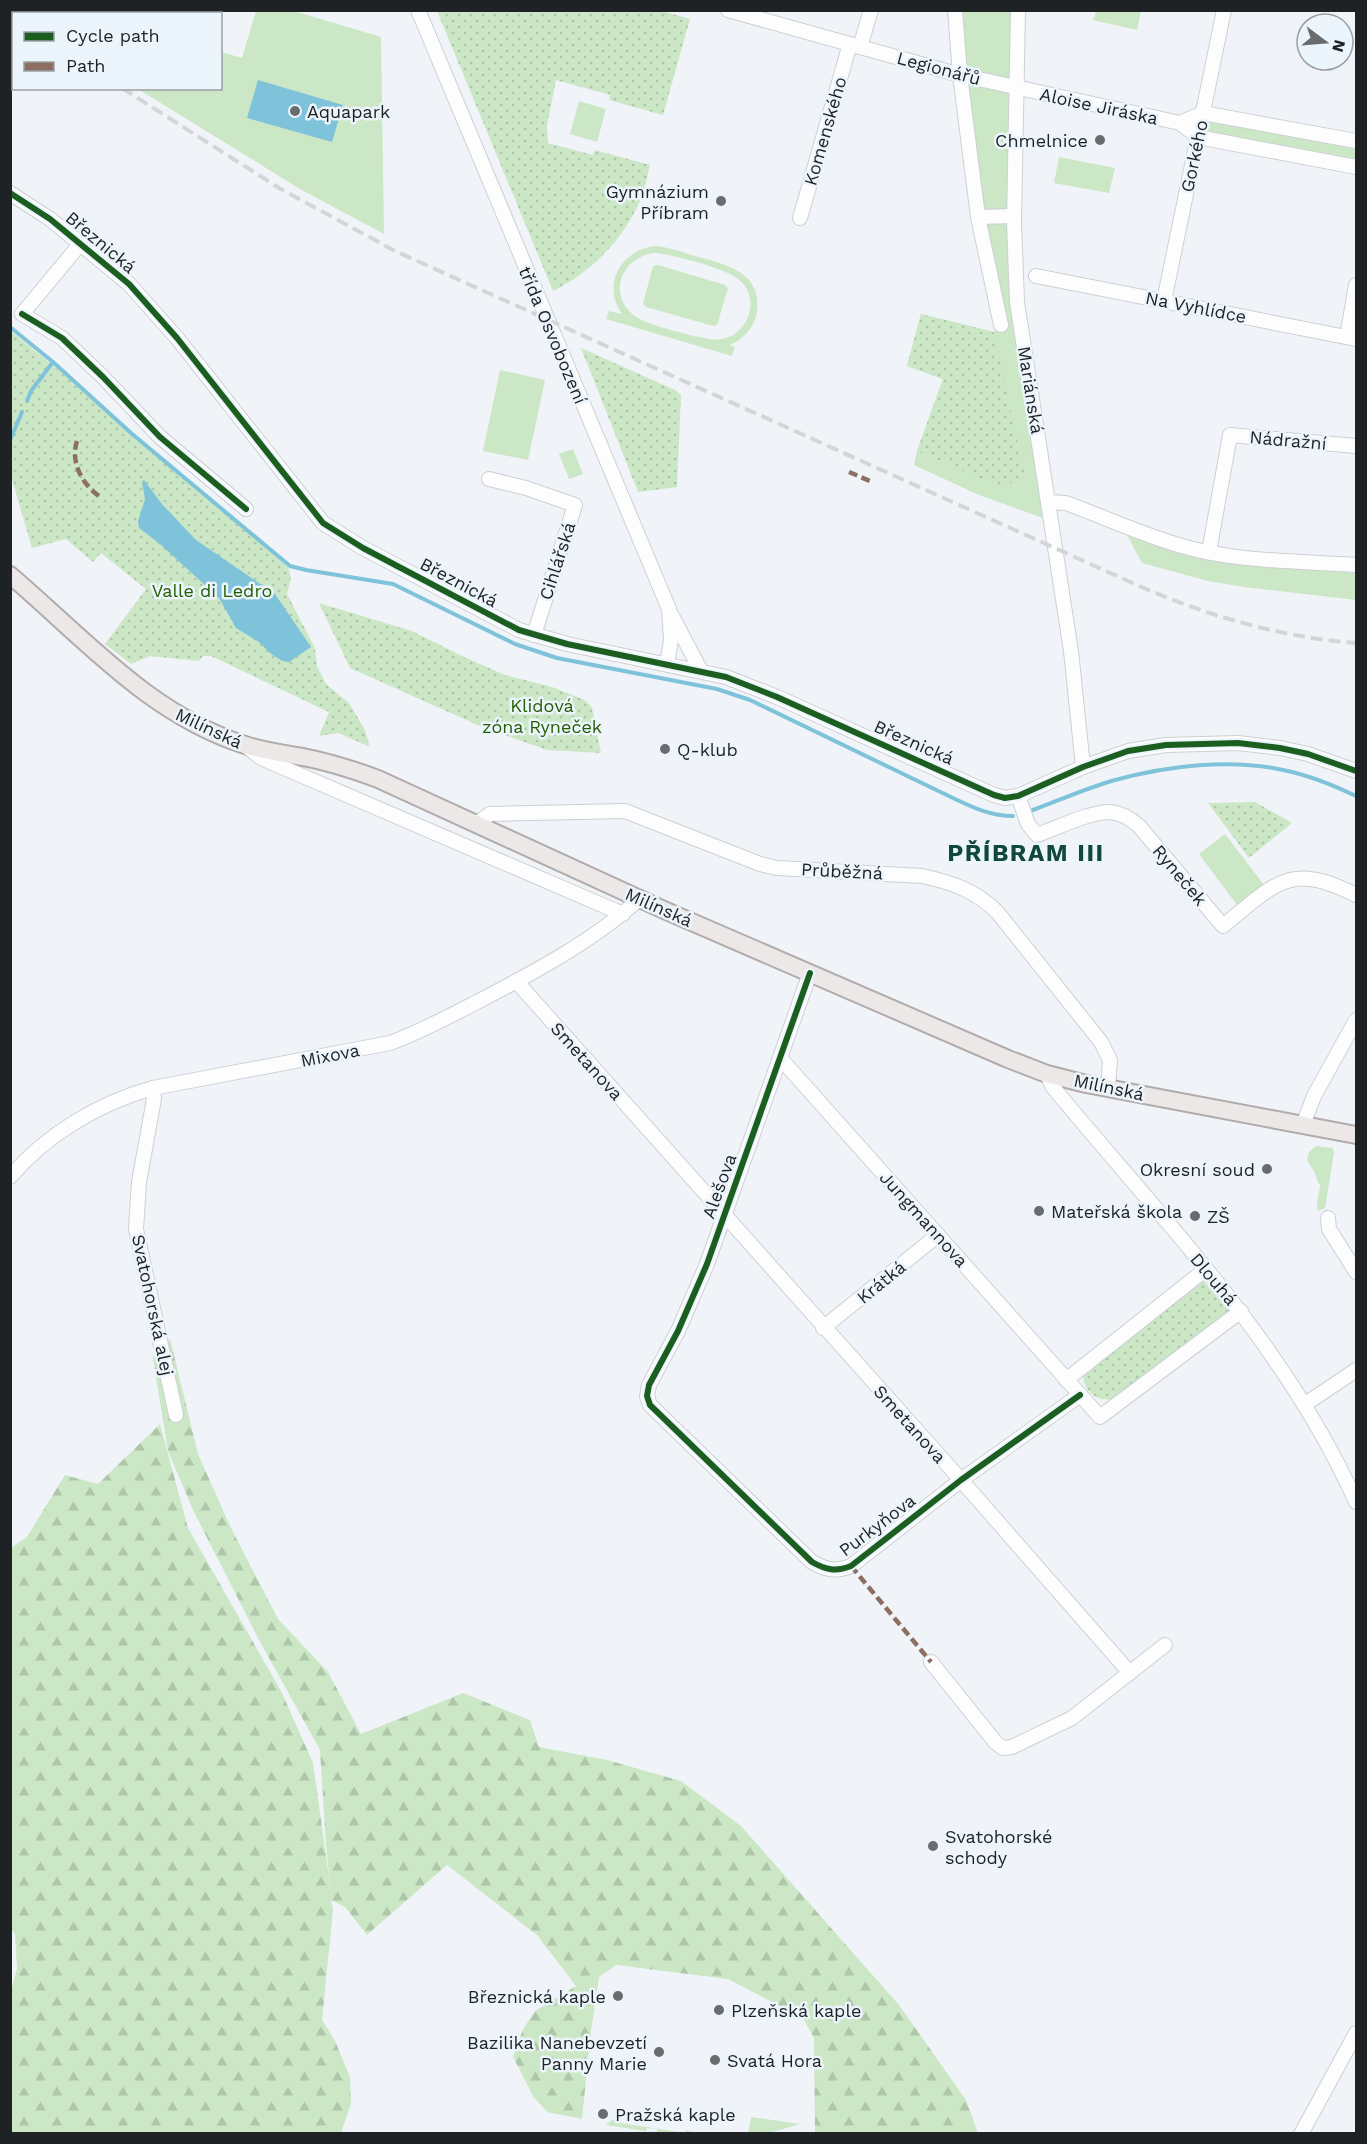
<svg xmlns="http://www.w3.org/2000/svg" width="1367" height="2144" viewBox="0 0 1367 2144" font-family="'Work Sans',sans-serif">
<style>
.grass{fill:#cbe7c5;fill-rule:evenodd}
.forest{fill:url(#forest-firs)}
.park{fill:url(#park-dots)}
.water{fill:#7fc3db}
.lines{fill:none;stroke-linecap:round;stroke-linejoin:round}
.stream{stroke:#7fc3db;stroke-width:4}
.minor-casing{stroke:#ccd0d3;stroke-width:16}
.major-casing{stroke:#b2abab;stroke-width:20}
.minor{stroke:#fdfdfe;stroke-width:14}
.major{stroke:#ede8e8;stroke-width:16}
.rail{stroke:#d4d5d6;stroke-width:4;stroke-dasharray:12 6;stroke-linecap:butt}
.quiet{stroke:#8d6e63;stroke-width:4.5;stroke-dasharray:9 4.5;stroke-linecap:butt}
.cycleway-casing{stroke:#ecf4fc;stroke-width:10}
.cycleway{stroke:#1b5e20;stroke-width:6}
.poi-dot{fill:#686c6e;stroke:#ecf4fc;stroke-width:2}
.labels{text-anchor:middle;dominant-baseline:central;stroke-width:5;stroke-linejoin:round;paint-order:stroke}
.street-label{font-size:18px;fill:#1f2224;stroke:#ecf4fc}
.poi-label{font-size:18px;fill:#1f2224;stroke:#ecf4fc;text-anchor:start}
.park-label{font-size:18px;fill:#245e00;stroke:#ecf4fc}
.district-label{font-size:24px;font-weight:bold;letter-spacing:1.5px;fill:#11483c;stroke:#ecf4fc}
</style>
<defs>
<pattern id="forest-firs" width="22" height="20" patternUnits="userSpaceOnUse" patternTransform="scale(1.5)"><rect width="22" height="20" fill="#cbe7c5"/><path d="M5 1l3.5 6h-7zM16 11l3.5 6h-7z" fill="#aec6a9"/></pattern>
<pattern id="park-dots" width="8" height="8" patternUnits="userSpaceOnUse" patternTransform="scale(1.5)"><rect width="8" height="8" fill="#cbe7c5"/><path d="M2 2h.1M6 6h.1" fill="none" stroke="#aec6a9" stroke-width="1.8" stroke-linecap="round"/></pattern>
</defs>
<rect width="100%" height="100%" fill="#f0f4f8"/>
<g class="grass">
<path d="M 256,11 L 294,11 L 381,37 L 384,234 L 300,189 L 138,89 L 220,88 L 221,52 L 242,58 Z"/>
<path d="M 955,11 L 1018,11 L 1017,302 L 1051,521 L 979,495 L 914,465 L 917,451 L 943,379 L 907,366 L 921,314 L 994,332 L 999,329 L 978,217 Z"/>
<path d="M 1096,11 L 1096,10 L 1141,11 L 1137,30 L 1093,20 Z"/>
<path d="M 579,101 L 606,109 L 597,142 L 570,134 Z"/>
<path d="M 1205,117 L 1356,146 L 1356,161 L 1202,133 Z"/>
<path d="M 1059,157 L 1115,168 L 1109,193 L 1054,183 Z"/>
<path d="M 655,246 C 669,247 682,252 695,256 C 724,264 762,271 757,311 C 755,327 744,339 730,345 L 735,347 L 732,356 L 606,319 L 609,311 L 622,314 C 601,285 621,250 655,246 ZM 655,253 C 671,254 727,269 738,279 C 766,301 743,346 709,339 C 692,336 647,325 635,316 C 606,295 622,256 655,253 Z"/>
<path d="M 658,265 L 725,285 L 728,288 L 717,325 L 713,326 L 646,307 L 643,304 L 653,266 Z"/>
<path d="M 500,370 L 545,380 L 528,460 L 483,451 Z"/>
<path d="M 573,449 L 583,474 L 569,479 L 559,454 Z"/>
<path d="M 1127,535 L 1207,560 L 1241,564 L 1356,573 L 1356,600 L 1244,587 L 1208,581 L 1142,563 Z"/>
<path d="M 1225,834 L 1264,885 L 1237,905 L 1199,854 Z"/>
<path d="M 1316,1146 L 1333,1148 L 1334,1153 L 1325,1208 L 1318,1211 C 1315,1203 1320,1193 1320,1184 L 1318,1183 L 1315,1173 L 1307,1160 L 1309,1152 Z"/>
<path d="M 751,2117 L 800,2124 L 769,2133 L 748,2133 Z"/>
<path d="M 612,2120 L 620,2121 L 621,2123 L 685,2133 L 686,2130 L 695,2133 L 657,2132 L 657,2129 L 647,2128 L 646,2131 L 606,2125 Z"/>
</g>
<path class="forest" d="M 170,1339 L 198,1454 L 230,1526 L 278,1619 L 328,1672 L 361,1734 L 463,1693 L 530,1720 L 539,1747 L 607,1760 L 681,1781 L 741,1826 L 899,2005 L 966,2100 L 978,2133 L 815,2133 L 814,2038 L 803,2018 L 728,1979 L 616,1965 L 599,1977 L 591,2031 L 582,2119 L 547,2112 L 533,2096 L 513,2057 L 523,2029 L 535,2011 L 576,1986 L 537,1935 L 447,1865 L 367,1935 L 345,1907 L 331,1900 L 333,1910 L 322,2020 L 335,2041 L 350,2077 L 351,2104 L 341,2133 L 11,2134 L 10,1994 L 17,1969 L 15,1934 L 10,1927 L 11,1548 L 27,1537 L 65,1475 L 98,1484 L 160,1424 L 188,1528 L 282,1693 L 313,1763 L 331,1891 L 326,1845 L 320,1750 L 258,1638 L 193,1510 L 168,1451 L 153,1358 Z"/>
<g class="park">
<path d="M 659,10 L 690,19 L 663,115 L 609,100 L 610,95 L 556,80 L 547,125 L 548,143 L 593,155 L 595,150 L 650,165 C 647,177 645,190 640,201 C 623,240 590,273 553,291 L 437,11 Z"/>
<path d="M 921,314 L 994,332 L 1025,477 L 1001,487 L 917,451 L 943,379 L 907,366 Z"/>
<path d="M 13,333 L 49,362 L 288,567 L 291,578 L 287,594 L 315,648 L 317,666 L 326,684 L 349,703 L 364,728 L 370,747 L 338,733 L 319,736 L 329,712 L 211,656 L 203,656 L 199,661 L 150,656 L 131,664 L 105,644 L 146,589 L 101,553 L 93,562 L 66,539 L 32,548 L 11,476 L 10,336 Z"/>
<path d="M 581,348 L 675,390 L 681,395 L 677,487 L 638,492 Z"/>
<path d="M 319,603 L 412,631 L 464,657 L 505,675 L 552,687 L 585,700 L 592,708 L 601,753 L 547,750 L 482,727 L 350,668 Z"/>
<path d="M 1255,802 L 1292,823 L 1249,858 L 1208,803 Z"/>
<path d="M 1200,1276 L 1233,1316 L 1113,1399 C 1096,1402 1084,1391 1083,1375 Z"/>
</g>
<g class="water">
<path d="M 258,80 L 343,105 L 332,142 L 247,118 Z"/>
<path d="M 144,480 L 162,504 L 196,540 L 275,594 L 311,647 L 289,662 L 282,661 L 270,653 L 259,642 L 236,628 L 219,598 L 160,544 L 139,528 L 138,521 L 145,499 L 142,482 Z"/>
</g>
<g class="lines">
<g class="stream">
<path d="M 10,327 L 53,362 L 131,433 L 290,566 L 306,570 L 393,584 L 515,644 L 557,658 L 717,689 L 750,700 L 955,799 C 974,808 991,816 1013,816"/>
<path d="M 27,401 L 31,391 L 53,362"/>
<path d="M 10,440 L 22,412"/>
<path d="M 1033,810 C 1060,800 1087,788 1115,780 C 1167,766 1230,758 1283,770 C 1308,775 1333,785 1356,796"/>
</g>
<defs>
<g id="minor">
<path d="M 418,10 L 669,609 L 671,640 L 667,664"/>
<path d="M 728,10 L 960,75 L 1180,123 L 1198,137 L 1356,167"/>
<path d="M 955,10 L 960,75 L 978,217 L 1001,325"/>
<path d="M 1018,10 L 1014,222 L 1017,302 L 1071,651 L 1083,767"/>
<path d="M 860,47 L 871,10"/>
<path d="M 1180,123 L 1203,113 L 1356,141"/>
<path d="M 10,193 L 50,219 L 129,284 L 177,338 L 323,523 L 363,548 L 519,630 L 567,644 L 726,677 L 777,697 L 994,795 L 1005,798 L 1018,796 L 1083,767 L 1128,751 L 1166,745 L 1238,743 L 1280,748 L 1308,754 L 1356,771"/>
<path d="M 978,217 L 1014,216"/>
<path d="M 800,218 L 850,44"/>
<path d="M 81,243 L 22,314 L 62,338 L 103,377 L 160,437 L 246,509"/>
<path d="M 1036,276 L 1356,339"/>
<path d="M 1164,301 L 1224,10"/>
<path d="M 1347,337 L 1356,285"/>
<path d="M 489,479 L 526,488 L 575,505 L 534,635"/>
<path d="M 1048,502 L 1066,503 C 1104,517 1143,535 1182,546 C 1235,562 1301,561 1356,565"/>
<path d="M 1209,552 L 1230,435 L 1356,446"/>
<path d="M 671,614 L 701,671"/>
<path d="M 247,747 L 261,758 L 623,914"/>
<path d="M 1018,796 L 1028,824 L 1037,835 C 1057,828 1089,812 1110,812 C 1121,813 1131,819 1139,826 L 1223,926 C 1275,884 1289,861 1356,895"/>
<path d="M 476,824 L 490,814 L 625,811 L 760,864 L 777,868 L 922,876 C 951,882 977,891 998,913 L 1101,1042 L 1110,1060 L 1108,1088"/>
<path d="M 810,973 L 707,1264 L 678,1331 L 649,1385 L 647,1396 L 650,1405 L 812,1562 C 826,1570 836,1572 851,1566 L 961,1480 L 1080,1395"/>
<path d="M 516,981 L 961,1480 L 1130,1673"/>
<path d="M 781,1059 L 1100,1417 L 1241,1311"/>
<path d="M 1047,1074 L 1052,1086 C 1162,1220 1284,1341 1356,1502"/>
<path d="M 153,1088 L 154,1099 L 139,1182 L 136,1229 L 176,1415"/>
<path d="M 1303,1125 L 1314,1096 L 1356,1020"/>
<path d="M 10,1177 C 47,1134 99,1103 153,1088 L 390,1043 C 420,1032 448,1017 477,1002 C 531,974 595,940 639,899"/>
<path d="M 1328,1218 L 1329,1229 L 1356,1272"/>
<path d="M 823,1328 L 938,1235"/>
<path d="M 1066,1380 L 1206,1269"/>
<path d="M 1304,1405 L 1356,1370"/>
<path d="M 931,1662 L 996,1743 L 1003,1748 L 1012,1747 L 1072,1718 L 1165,1645"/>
<path d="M 1301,2134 L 1356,2033"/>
</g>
<path id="major" d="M 10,575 C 84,638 150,715 245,745 C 264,751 284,754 303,757 C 329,762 354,770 378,779 L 664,910 L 1008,1059 L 1047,1074 L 1086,1084 L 1356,1135"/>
</defs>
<use href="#minor" class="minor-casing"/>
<use href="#major" class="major-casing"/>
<use href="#minor" class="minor"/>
<use href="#major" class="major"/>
<g class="rail">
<path d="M 10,17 L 14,19"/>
<path d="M 122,88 L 279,188 L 395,251 L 1137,585 C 1208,616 1279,637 1356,643"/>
</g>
<g class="quiet">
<path d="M 77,441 C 70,462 82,484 99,496"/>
<path d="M 849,472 L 870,481"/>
<path d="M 851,1566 L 931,1662"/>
</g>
<defs>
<g id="cycleway">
<path d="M 10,193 L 50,219 L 129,284 L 177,338 L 323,523 L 363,548 L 519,630 L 567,644 L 726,677 L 777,697 L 994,795 L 1005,798 L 1018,796 L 1083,767 L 1128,751 L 1166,745 L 1238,743 L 1280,748 L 1308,754 L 1356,771"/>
<path d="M 22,314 L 62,338 L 103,377 L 160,437 L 246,509"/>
<path d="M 810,973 L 707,1264 L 678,1331 L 649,1385 L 647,1396 L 650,1405 L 812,1562 C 826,1570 836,1572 851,1566 L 961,1480 L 1080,1395"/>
</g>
</defs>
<use href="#cycleway" class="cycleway-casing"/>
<use href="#cycleway" class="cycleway"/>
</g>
<g class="poi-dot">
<circle cx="295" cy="111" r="6"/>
<circle cx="1100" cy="140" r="6"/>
<circle cx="721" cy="201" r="6"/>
<circle cx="665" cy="749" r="6"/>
<circle cx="1267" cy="1169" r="6"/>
<circle cx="1039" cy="1211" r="6"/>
<circle cx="1195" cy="1216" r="6"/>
<circle cx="933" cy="1846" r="6"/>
<circle cx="618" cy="1996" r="6"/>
<circle cx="719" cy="2010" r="6"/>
<circle cx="659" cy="2052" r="6"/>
<circle cx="715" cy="2060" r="6"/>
<circle cx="603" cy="2114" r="6"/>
</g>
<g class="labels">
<g class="street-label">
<text transform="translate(939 68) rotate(15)">Legionářů</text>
<text transform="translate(1099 106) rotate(12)">Aloise Jiráska</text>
<text transform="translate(825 131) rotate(-74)">Komenského</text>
<text transform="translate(1194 156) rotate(-78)">Gorkého</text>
<text transform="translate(101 242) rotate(40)">Březnická</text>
<text transform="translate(1196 307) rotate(11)">Na Vyhlídce</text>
<text transform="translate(553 335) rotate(67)">třída Osvobození</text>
<text transform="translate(1031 390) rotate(81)">Mariánská</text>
<text transform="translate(1288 440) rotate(5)">Nádražní</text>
<text transform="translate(557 561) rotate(-72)">Cihlářská</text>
<text transform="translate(459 582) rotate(28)">Březnická</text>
<text transform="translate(209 728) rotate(25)">Milínská</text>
<text transform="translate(914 742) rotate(24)">Březnická</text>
<text transform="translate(842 871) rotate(3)">Průběžná</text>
<text transform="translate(1180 875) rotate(50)">Ryneček</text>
<text transform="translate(659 907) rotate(24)">Milínská</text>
<text transform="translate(330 1055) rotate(-11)">Mixova</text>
<text transform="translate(587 1061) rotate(48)">Smetanova</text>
<text transform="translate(1109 1087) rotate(12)">Milínská</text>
<text transform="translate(719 1186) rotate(-70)">Alešova</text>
<text transform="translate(924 1219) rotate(48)">Jungmannova</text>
<text transform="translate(1214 1279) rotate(50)">Dlouhá</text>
<text transform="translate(881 1282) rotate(-39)">Krátká</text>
<text transform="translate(153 1305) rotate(78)">Svatohorská alej</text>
<text transform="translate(910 1424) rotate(48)">Smetanova</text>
<text transform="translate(877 1525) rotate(-37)">Purkyňova</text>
</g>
<g class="poi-label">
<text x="307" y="111">Aquapark</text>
<text x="1088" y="140" text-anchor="end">Chmelnice</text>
<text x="709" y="191" text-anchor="end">Gymnázium<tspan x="709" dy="21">Příbram</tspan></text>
<text x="677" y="749">Q-klub</text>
<text x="1255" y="1169" text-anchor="end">Okresní soud</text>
<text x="1051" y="1211">Mateřská škola</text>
<text x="1207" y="1216">ZŠ</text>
<text x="945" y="1836">Svatohorské<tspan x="945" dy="21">schody</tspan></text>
<text x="606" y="1996" text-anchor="end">Březnická kaple</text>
<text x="731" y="2010">Plzeňská kaple</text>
<text x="647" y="2042" text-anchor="end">Bazilika Nanebevzetí<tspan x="647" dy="21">Panny Marie</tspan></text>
<text x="727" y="2060">Svatá Hora</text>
<text x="615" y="2114">Pražská kaple</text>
</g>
<g class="park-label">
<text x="212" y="590">Valle di Ledro</text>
<text x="542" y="705">Klidová<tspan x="542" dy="21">zóna Ryneček</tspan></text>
</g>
<g class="district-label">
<text x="1026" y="853">PŘÍBRAM III</text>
</g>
</g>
<rect width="1367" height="2144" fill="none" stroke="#1f2224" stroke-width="24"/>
<rect x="12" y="12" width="210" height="78" fill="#ecf4fc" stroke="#9aa0a6" stroke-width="1.5"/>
<rect x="24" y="32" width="30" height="9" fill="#1b5e20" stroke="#9aa0a6" stroke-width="1.5"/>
<text x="66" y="42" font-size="18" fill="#1f2224">Cycle path</text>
<rect x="24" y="62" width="30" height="9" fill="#8d6e63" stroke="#9aa0a6" stroke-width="1.5"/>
<text x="66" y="72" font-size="18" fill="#1f2224">Path</text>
<g transform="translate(1325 42) rotate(106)"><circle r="28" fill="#ecf4fc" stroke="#9aa0a6" stroke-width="1.5"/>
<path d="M0-4.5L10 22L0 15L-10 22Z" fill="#686c6e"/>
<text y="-9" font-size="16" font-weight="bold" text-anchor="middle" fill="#1f2224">N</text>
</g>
</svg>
